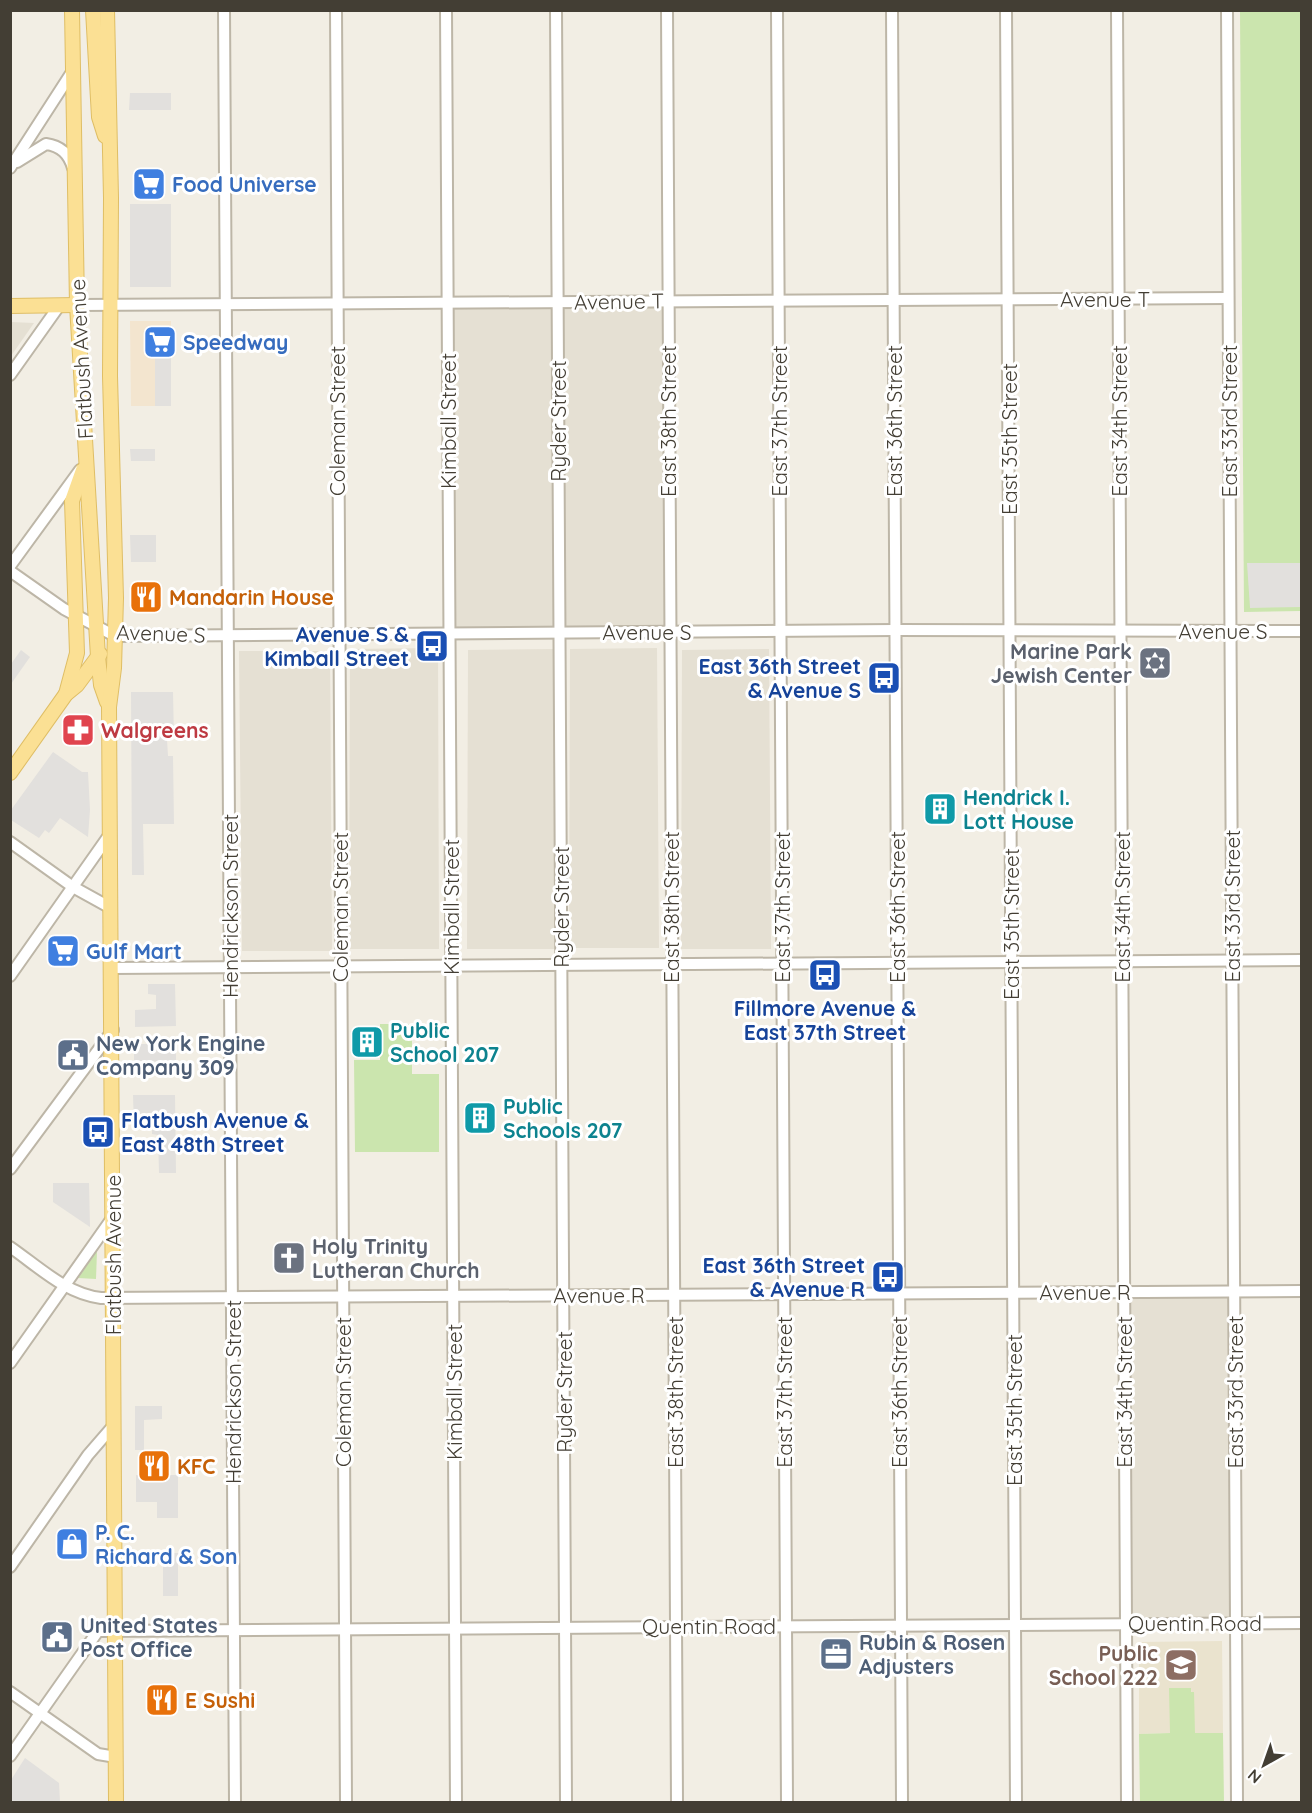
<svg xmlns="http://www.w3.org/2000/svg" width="1312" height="1813" viewBox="0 0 1312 1813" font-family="Quicksand,sans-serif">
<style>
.residential{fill:#e5e0d3}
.commercial{fill:#f3e5cf}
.education{fill:#eae3ce}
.green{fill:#cbe5ae}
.parking{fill:#e2e0dd}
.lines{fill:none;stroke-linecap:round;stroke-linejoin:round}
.minor-casing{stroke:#bdb6a7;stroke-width:14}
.major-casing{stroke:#dfbe65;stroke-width:16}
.minor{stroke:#fff;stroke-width:10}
.major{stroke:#fbe094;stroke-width:14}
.labels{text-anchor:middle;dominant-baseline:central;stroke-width:6;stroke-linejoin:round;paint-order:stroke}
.shop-label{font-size:21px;font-weight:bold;fill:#366cbe;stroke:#fff;text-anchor:start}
.street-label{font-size:21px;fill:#433e34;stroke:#fff}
.food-label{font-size:21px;font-weight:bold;fill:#c56008;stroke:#fff;text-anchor:start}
.transit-label{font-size:21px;font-weight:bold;fill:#164399;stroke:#fff;text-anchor:end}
.worship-label{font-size:21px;font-weight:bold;fill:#5b616d;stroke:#fff;text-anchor:end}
.health-label{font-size:21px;font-weight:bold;fill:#be3a42;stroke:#fff;text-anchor:start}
.culture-label{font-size:21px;font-weight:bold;fill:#0d838f;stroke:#fff;text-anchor:start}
.service-label{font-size:21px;font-weight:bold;fill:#4e5e75;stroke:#fff;text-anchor:start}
.education-label{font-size:21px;font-weight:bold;fill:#785e54;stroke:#fff;text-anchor:end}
</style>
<rect width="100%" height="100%" fill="#f2eee4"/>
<g class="residential">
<path d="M 668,301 L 670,632 L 449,634 L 447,302 Z"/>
<path d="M 11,322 L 34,323 L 11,356 L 10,322 Z"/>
<path d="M 438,648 L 439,949 L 349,949 L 350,649 Z"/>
<path d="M 657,648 L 659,948 L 569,948 L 570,649 Z"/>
<path d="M 555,649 L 557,949 L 467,949 L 468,650 Z"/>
<path d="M 769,649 L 771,949 L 681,949 L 682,650 Z"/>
<path d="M 239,651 L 330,651 L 332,951 L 242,951 Z"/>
<path d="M 1124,1292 L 1234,1292 L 1236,1623 L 1125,1623 Z"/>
</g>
<path class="commercial" d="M 130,321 L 171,321 L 171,406 L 131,406 Z"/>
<path class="education" d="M 1222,1641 L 1223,1733 L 1195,1733 L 1191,1689 L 1170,1688 L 1170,1733 L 1139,1734 L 1139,1642 Z"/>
<g class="green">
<path d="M 1240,11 L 1301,11 L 1301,611 L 1244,612 Z"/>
<path d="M 380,1024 L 412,1024 L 412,1074 L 439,1074 L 439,1152 L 355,1152 L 354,1060 L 380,1060 Z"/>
<path d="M 97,1251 L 96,1279 L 78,1278 Z"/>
<path d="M 1169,1688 L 1191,1688 L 1191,1692 L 1194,1692 L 1195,1733 L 1223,1733 L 1224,1802 L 1140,1802 L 1139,1734 L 1170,1733 Z"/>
</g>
<g class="parking">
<path d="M 130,93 L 171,93 L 171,110 L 129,110 Z"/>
<rect x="130" y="204" width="41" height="83"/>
<path d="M 146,327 L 155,327 L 155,354 L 171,354 L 171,406 L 155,406 L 155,354 L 146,354 Z"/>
<path d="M 130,449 L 155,449 L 155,461 L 131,461 Z"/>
<path d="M 130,535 L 156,535 L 156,562 L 131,562 Z"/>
<path d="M 1247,563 L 1301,563 L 1301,607 L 1250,608 Z"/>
<path d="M 21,650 L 30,657 L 11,684 L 11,664 Z"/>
<path d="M 131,692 L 173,692 L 174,739 L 164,739 L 167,740 L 168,756 L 173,756 L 174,824 L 143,824 L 144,875 L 132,875 Z"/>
<path d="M 53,752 L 82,772 L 88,772 L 90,810 L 88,837 L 60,818 L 49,833 L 45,830 L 39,838 L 11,820 L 11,810 Z"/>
<path d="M 148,984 L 175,984 L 176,1026 L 135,1027 L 135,1010 L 156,1009 L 156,995 L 148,994 Z"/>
<path d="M 134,1044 L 176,1044 L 176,1062 L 134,1061 Z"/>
<path d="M 133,1095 L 175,1095 L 176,1173 L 159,1173 L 158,1135 L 152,1134 L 152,1128 L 134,1128 Z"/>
<path d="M 53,1183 L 89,1183 L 90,1227 L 53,1202 Z"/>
<path d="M 135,1406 L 162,1406 L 162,1419 L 144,1420 L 144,1450 L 135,1450 Z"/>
<path d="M 136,1475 L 178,1475 L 178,1518 L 157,1518 L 157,1502 L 136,1502 Z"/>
<rect x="163" y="1553" width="15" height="43"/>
<path d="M 25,1758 L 59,1783 L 60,1802 L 11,1802 L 11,1780 Z"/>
</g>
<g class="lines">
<defs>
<g id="minor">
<path d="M 224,10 L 235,1802"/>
<path d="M 336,10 L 346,1802"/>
<path d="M 446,10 L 456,1802"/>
<path d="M 556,10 L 566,1802"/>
<path d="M 667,10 L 677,1802"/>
<path d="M 777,10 L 787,1802"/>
<path d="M 892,10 L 902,1802"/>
<path d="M 1006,10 L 1016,1802"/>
<path d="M 1117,10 L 1127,1802"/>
<path d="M 1227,10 L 1237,1802"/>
<path d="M 17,162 L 46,144 C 61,146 69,154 73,168"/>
<path d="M 10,168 L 72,72"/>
<path d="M 77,305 L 1228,298"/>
<path d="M 10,375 L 59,306"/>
<path d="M 10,566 L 80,470"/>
<path d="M 10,571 L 64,609 L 115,636 L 895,630 L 1302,631"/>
<path d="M 10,842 L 73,887 L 111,908"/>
<path d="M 112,968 L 1302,960"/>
<path d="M 10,976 L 110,834"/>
<path d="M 10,1169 L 113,1030"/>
<path d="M 10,1247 C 39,1267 66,1294 101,1298 L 1302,1291"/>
<path d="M 10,1363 L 113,1217"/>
<path d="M 10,1567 L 88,1455 L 114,1425"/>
<path d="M 10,1692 L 98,1754 L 116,1757"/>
<path d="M 10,1756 L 98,1631 L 1302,1623"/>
</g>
<g id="major">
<path d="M 72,10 L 77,305 L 98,657 L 101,685 L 107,702"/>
<path d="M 93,10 L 99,117 L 105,136"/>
<path d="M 107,10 L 111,198 L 110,376 L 116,598 L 114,668 L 109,707 L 116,1802"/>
<path d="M 10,306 L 77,305"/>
<path d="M 66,694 L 77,653 L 72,501 L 83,470"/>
<path d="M 10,773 L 66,694 L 77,685 L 100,654"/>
</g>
</defs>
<use href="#minor" class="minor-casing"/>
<use href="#major" class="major-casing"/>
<use href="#minor" class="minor"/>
<use href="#major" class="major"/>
</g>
<defs>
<symbol id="supermarket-square" viewBox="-11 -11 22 22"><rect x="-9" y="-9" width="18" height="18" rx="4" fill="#3f7fe0" stroke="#fff"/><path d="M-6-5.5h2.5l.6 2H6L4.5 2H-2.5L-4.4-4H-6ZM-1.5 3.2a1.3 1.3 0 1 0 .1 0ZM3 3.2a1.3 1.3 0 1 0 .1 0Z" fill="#fff"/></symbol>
<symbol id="restaurant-square" viewBox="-11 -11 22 22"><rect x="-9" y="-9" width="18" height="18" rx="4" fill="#e8710a" stroke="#fff"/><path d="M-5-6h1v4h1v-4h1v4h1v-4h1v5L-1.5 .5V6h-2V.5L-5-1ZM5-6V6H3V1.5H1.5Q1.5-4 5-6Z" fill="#fff"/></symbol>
<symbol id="bus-square" viewBox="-11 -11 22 22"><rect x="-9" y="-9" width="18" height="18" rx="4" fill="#1a4fb4" stroke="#fff"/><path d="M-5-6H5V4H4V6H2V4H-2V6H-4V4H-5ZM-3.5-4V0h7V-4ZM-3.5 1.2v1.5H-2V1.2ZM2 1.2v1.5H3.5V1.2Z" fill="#fff"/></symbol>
<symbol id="synagogue-square" viewBox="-11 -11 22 22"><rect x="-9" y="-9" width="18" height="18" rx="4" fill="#6b7280" stroke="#fff"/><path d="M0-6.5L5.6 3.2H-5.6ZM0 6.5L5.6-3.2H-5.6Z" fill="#fff"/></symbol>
<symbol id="pharmacy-square" viewBox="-11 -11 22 22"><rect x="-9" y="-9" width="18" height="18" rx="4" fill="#e0444e" stroke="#fff"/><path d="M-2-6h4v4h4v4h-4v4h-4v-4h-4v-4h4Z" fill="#fff"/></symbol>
<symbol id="building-square" viewBox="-11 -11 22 22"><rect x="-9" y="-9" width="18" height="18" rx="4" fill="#0f9aa8" stroke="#fff"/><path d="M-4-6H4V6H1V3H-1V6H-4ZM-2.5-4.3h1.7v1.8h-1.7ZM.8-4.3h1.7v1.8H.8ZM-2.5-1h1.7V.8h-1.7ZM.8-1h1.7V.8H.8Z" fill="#fff"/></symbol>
<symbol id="civic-square" viewBox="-11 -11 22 22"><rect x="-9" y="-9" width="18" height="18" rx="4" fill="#5c6f8a" stroke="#fff"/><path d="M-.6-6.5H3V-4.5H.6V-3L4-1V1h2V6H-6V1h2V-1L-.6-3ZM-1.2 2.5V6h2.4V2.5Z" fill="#fff"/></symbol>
<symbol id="church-square" viewBox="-11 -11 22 22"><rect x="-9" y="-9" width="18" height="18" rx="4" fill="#6b7280" stroke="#fff"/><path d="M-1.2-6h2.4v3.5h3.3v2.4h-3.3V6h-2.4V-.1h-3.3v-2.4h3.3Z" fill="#fff"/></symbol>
<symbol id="shop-square" viewBox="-11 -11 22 22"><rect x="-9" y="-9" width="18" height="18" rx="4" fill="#3f7fe0" stroke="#fff"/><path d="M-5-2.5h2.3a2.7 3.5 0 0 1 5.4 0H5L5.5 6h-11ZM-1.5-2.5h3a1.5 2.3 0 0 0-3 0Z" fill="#fff"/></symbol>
<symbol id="office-square" viewBox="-11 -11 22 22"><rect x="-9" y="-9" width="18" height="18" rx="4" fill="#5c6f8a" stroke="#fff"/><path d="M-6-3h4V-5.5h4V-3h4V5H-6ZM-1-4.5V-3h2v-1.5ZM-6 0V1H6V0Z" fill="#fff"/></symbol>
<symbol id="school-square" viewBox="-11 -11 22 22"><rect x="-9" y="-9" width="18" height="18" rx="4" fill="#8d6e63" stroke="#fff"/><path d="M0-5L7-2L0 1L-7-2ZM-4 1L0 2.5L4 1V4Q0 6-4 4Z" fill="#fff"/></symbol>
</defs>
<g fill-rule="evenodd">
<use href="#supermarket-square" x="130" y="165" width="38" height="38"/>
<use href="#supermarket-square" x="141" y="323" width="38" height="38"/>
<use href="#restaurant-square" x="127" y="578" width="38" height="38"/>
<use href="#bus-square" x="413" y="627" width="38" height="38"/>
<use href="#synagogue-square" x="1136" y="644" width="38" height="38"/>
<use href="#bus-square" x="865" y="659" width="38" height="38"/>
<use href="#pharmacy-square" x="59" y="711" width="38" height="38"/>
<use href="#building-square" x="921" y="790" width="38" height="38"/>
<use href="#supermarket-square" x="44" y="932" width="38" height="38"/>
<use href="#bus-square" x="806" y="956" width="38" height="38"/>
<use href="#building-square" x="348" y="1023" width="38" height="38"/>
<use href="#civic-square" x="54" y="1036" width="38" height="38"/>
<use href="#building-square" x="461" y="1099" width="38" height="38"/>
<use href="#bus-square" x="79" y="1113" width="38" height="38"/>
<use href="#church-square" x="270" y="1239" width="38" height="38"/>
<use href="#bus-square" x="869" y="1258" width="38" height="38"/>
<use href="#restaurant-square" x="135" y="1447" width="38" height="38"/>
<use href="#shop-square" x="53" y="1525" width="38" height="38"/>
<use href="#civic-square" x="38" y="1618" width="38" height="38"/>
<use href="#office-square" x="817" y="1635" width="38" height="38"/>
<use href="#school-square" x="1162" y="1646" width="38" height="38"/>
<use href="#restaurant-square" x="143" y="1681" width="38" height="38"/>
</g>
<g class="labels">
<g class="shop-label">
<text x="172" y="184">Food Universe</text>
<text x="183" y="342">Speedway</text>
<text x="86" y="951">Gulf Mart</text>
<text x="95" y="1532">P. C.<tspan x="95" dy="24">Richard &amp; Son</tspan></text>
</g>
<g class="street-label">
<text x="1105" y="299">Avenue T</text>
<text transform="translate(619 301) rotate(-1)">Avenue T</text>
<text transform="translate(81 359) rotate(-93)">Flatbush Avenue</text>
<text transform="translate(337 421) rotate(-90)">Coleman Street</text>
<text transform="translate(448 421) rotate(-90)">Kimball Street</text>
<text transform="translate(558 421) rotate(-90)">Ryder Street</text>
<text transform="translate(668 421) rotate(-90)">East 38th Street</text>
<text transform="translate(779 421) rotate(-90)">East 37th Street</text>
<text transform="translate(894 421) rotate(-90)">East 36th Street</text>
<text transform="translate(1119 421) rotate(-90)">East 34th Street</text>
<text transform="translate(1229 421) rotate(-90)">East 33rd Street</text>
<text transform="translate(1009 439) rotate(-90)">East 35th Street</text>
<text x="1223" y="631">Avenue S</text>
<text x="647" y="632">Avenue S</text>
<text transform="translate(161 633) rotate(2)">Avenue S</text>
<text transform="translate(230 906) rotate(-90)">Hendrickson Street</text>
<text transform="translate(1232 906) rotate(-90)">East 33rd Street</text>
<text transform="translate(340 907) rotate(-90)">Coleman Street</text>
<text transform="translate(451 907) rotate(-90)">Kimball Street</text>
<text transform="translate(561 907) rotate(-90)">Ryder Street</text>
<text transform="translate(671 907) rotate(-90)">East 38th Street</text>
<text transform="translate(782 907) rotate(-90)">East 37th Street</text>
<text transform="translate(897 907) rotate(-90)">East 36th Street</text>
<text transform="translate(1122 907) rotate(-90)">East 34th Street</text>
<text transform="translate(1011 924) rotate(-90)">East 35th Street</text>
<text transform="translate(113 1255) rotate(-90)">Flatbush Avenue</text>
<text x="1085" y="1292">Avenue R</text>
<text x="599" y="1295">Avenue R</text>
<text transform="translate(233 1392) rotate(-90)">Hendrickson Street</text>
<text transform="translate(343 1392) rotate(-90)">Coleman Street</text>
<text transform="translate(454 1392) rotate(-90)">Kimball Street</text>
<text transform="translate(564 1392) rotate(-90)">Ryder Street</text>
<text transform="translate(675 1392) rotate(-90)">East 38th Street</text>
<text transform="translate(784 1392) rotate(-90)">East 37th Street</text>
<text transform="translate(899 1392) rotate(-90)">East 36th Street</text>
<text transform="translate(1124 1392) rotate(-90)">East 34th Street</text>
<text transform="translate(1235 1392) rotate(-90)">East 33rd Street</text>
<text transform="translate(1014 1410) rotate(-90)">East 35th Street</text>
<text x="1195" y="1623">Quentin Road</text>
<text x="709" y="1626">Quentin Road</text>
</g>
<g class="food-label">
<text x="169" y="597">Mandarin House</text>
<text x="177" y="1466">KFC</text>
<text x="185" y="1700">E Sushi</text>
</g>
<g class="transit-label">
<text x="409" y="634">Avenue S &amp;<tspan x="409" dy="24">Kimball Street</tspan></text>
<text x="861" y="666">East 36th Street<tspan x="861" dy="24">&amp; Avenue S</tspan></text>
<text x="825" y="1008" text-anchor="middle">Fillmore Avenue &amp;<tspan x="825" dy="24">East 37th Street</tspan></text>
<text x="121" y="1120" text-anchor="start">Flatbush Avenue &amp;<tspan x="121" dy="24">East 48th Street</tspan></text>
<text x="865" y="1265">East 36th Street<tspan x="865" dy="24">&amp; Avenue R</tspan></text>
</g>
<g class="worship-label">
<text x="1132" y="651">Marine Park<tspan x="1132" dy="24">Jewish Center</tspan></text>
<text x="312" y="1246" text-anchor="start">Holy Trinity<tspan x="312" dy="24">Lutheran Church</tspan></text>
</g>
<g class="health-label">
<text x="101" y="730">Walgreens</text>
</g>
<g class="culture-label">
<text x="963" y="797">Hendrick I.<tspan x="963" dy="24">Lott House</tspan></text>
<text x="390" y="1030">Public<tspan x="390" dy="24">School 207</tspan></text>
<text x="503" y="1106">Public<tspan x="503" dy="24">Schools 207</tspan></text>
</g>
<g class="service-label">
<text x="96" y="1043">New York Engine<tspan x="96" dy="24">Company 309</tspan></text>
<text x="80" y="1625">United States<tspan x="80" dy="24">Post Office</tspan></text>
<text x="859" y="1642">Rubin &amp; Rosen<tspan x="859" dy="24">Adjusters</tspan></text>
</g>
<g class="education-label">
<text x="1158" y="1653">Public<tspan x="1158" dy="24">School 222</tspan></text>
</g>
</g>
<rect width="1312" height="1813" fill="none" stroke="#433e34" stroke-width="24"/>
<g transform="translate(1264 1765) rotate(220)" stroke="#ffffff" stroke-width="4.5" paint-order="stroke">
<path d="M0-4.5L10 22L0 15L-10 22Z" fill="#433e34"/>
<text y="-9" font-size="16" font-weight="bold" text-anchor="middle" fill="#433e34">N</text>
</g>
</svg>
